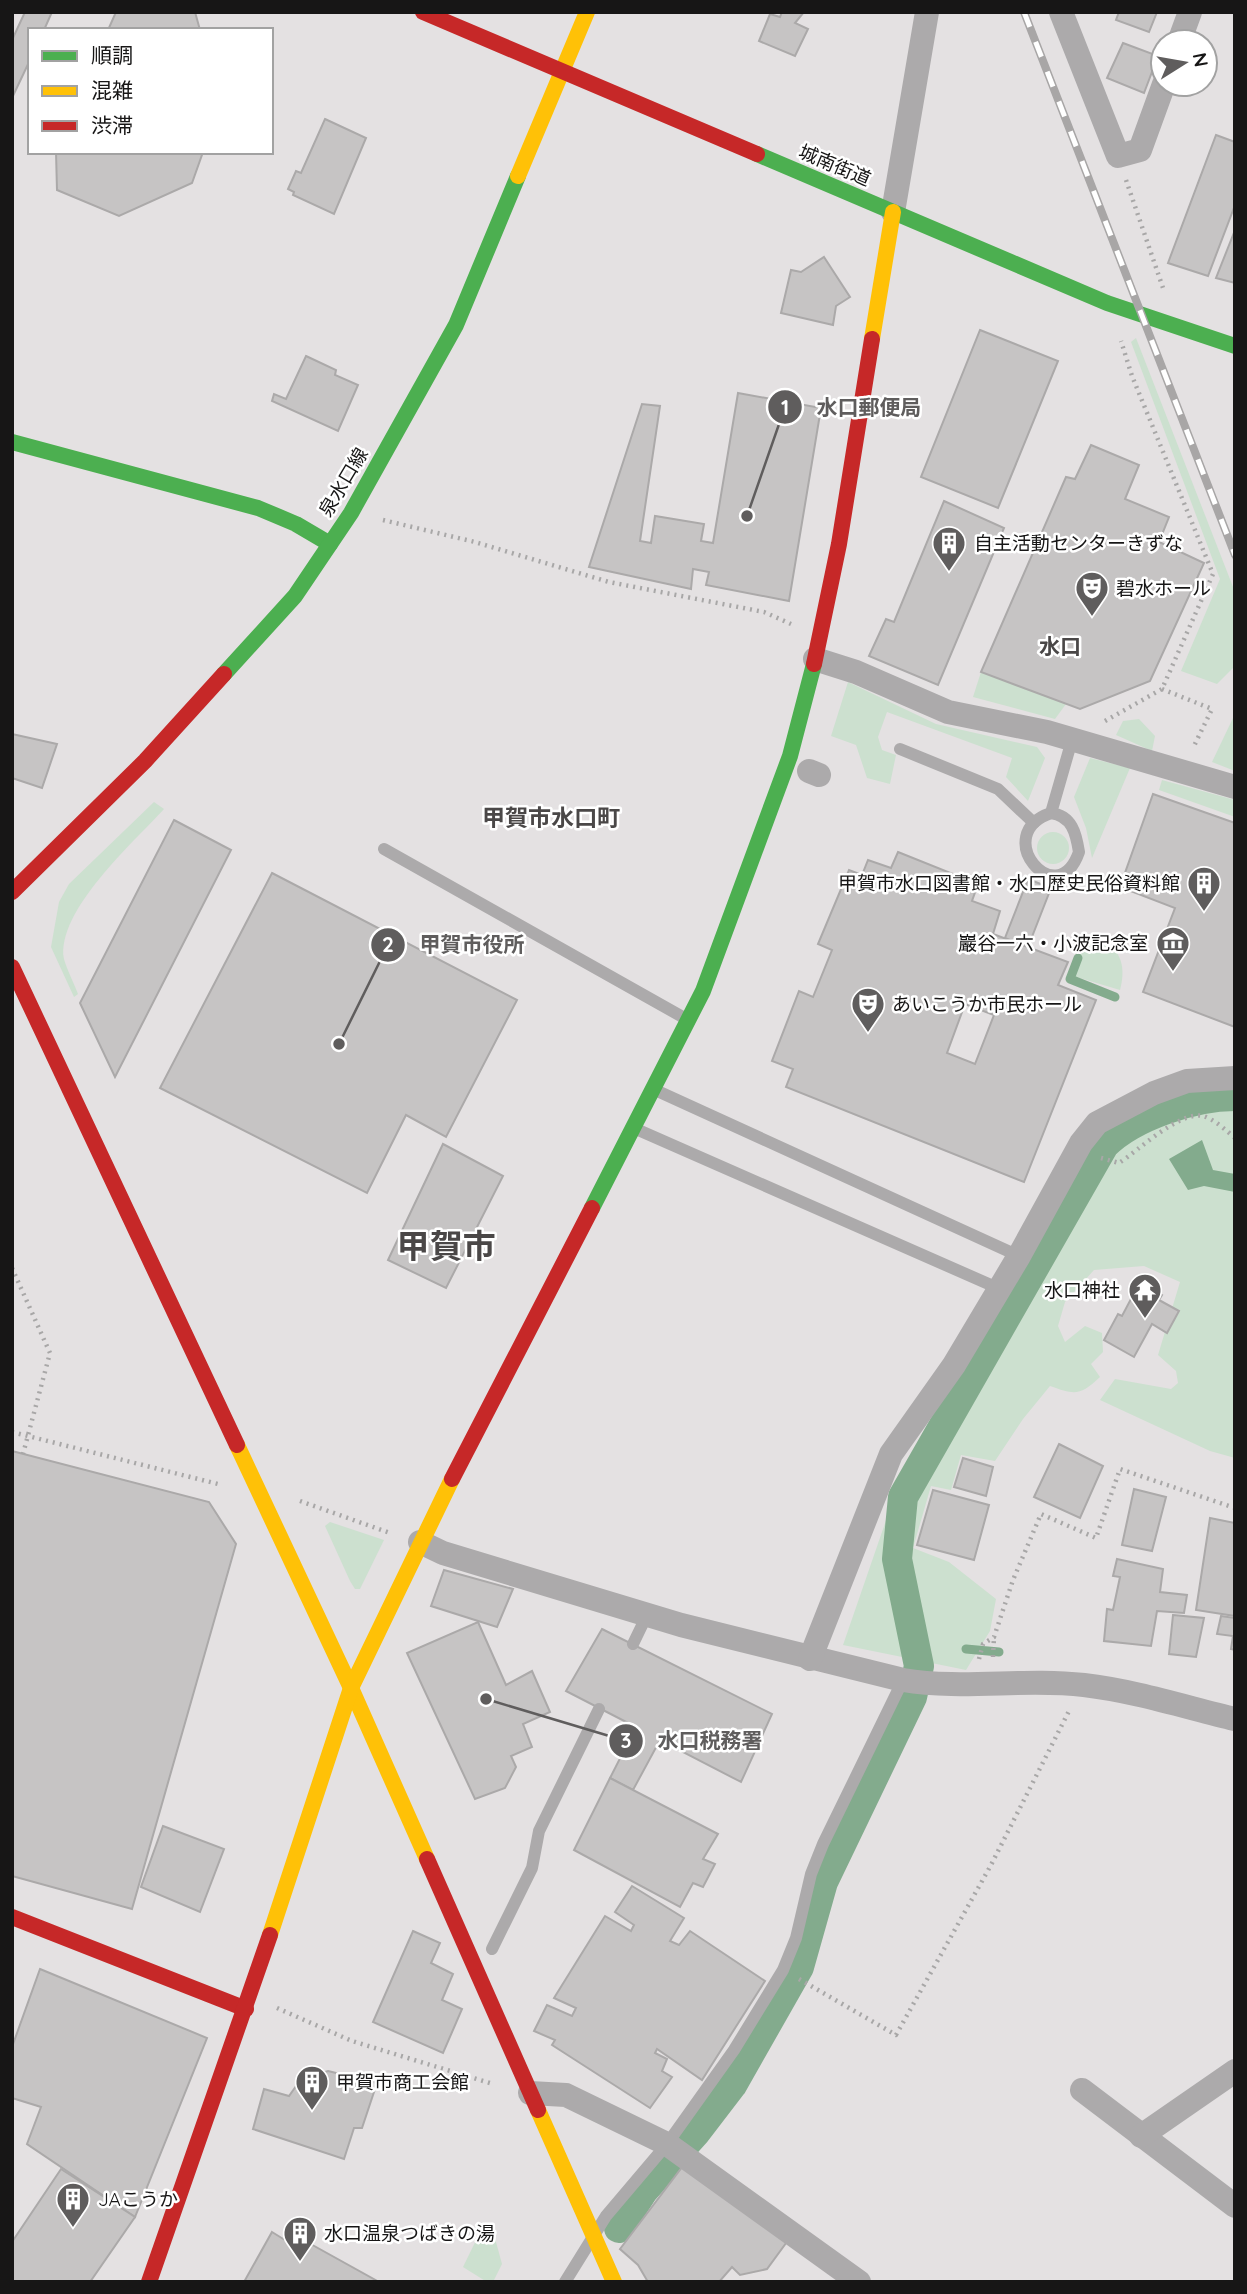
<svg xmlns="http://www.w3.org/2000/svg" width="1247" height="2294" viewBox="0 0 1247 2294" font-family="Quicksand,'Noto Sans JP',sans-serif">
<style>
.green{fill:#cce0cf}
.water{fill:#83ab8d}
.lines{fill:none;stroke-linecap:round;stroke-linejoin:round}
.stream{stroke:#83ab8d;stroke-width:9}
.canal{stroke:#83ab8d;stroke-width:30}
.building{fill:#c6c4c4;stroke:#aba9a9;stroke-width:2;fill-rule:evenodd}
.path{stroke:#a8a7a7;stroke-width:4.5;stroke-dasharray:2 5;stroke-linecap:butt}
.lane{stroke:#acaaab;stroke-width:12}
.street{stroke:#acaaab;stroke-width:24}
.fast{stroke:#4caf50;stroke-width:16}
.slow{stroke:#ffc107;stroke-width:16}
.jam{stroke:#c62828;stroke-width:16}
.rail-casing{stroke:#a8a6a6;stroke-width:8}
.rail{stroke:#fff;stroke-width:5;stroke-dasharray:16;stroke-linecap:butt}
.labels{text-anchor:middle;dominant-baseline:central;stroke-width:5;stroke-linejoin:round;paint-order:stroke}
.street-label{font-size:19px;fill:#171616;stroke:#fff}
.poi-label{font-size:19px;fill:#171616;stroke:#fff;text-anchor:start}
.neighbourhood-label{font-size:21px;font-weight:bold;fill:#4a4747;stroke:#fff}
.quarter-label{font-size:23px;font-weight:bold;fill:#4a4747;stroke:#fff}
.town-label{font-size:33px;font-weight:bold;fill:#4a4747;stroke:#fff}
.leader{fill:none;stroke:#5f5d5d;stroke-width:2.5}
.callout-dot{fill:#5f5d5d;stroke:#fff;stroke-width:2.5}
.mark-label{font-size:21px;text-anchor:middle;font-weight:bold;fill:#fff}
.callout-label{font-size:21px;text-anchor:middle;font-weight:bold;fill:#5f5d5d;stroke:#fff;stroke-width:5;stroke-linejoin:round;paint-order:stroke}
</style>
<rect width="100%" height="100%" fill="#e4e1e2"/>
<g class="green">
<path d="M 1136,338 L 1235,592 L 1235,666 L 1217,684 L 1181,671 L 1220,579 L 1131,342 Z"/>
<path d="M 981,672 L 1066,704 L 1055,719 L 973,697 Z"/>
<path d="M 848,682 L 936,724 L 1037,747 L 1045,758 L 1028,801 L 1006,777 L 1012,758 L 887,712 L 878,737 L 882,750 L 896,755 L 890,784 L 867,778 L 856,745 L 831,736 Z"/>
<path d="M 1233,718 L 1235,719 L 1235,771 L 1212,762 Z"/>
<path d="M 1139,719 L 1155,736 L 1152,751 L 1116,735 L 1123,721 Z"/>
<path d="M 1090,758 L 1130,768 L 1092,858 L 1086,828 L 1074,797 Z"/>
<path d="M 1162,780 L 1235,800 L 1235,817 L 1159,790 Z"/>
<path d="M 154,802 L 164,809 C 134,842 56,911 64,959 C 67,970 74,983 78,994 L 74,997 L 51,947 L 59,902 L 69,884 Z"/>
<circle cx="1053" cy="848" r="16"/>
<path d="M 1097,934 C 1119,949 1127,963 1120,990 L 1073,976 L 1086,935 Z"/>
<path d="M 1235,1091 L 1235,1458 L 1210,1451 L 1100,1400 L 1115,1379 L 1171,1389 L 1178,1383 L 1176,1371 L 1158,1355 L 1180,1282 L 1144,1266 L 1094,1270 L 1065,1302 L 1058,1326 L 1065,1342 L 1085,1326 L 1102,1333 L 1103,1352 L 1091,1364 L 1100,1377 C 1080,1396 1075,1395 1050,1386 L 1023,1419 L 995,1461 L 961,1455 L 951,1490 L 931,1486 L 913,1548 L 949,1562 L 996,1599 L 990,1631 L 966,1670 L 843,1645 L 892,1503 L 1020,1278 L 1064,1190 L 1110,1127 L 1196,1093 Z"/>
<path d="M 330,1522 L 384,1540 L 360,1589 L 355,1589 L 350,1581 L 325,1526 Z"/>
<path d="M 484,2224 L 493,2231 L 502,2264 L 493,2282 L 487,2282 L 463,2267 Z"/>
</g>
<path class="water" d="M 1202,1140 L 1213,1170 L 1235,1174 L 1235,1192 L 1204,1186 L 1188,1190 L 1169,1159 Z"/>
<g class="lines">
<g class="stream">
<path d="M 1078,958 L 1070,979 L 1115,997"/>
<path d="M 915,1639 L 922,1640"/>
<path d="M 966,1649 L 999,1652"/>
</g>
<path class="canal" d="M 619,2228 L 643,2191 L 696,2132 L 732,2085 L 799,1967 L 823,1882 L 912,1697 L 919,1666 L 897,1559 L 903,1497 L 1104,1145 C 1133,1116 1194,1096 1235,1096"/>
</g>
<g class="building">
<path d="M 25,12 L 52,12 L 44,30 L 30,30 L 30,60 L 12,98 L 12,40 Z"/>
<path d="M 116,12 L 195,12 L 200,30 L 108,30 Z"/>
<path d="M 782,12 L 804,12 L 795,23 L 808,29 L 795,56 L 759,41 L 770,14 L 780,17 Z"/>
<path d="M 1119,12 L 1157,12 L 1149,32 L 1116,20 Z"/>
<path d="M 1123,43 L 1158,56 L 1144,93 L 1107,78 Z"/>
<path d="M 325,119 L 366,138 L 334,214 L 293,195 L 294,192 L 288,189 L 296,171 L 301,173 Z"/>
<path d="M 1216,135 L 1235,142 L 1235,205 L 1208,276 L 1168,263 Z"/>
<path d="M 56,152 L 203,152 L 192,183 L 119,216 L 57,190 Z"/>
<path d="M 1235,230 L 1235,283 L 1216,278 Z"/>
<path d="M 824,257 L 850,297 L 836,306 L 833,325 L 781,313 L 791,270 L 801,272 Z"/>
<path d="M 980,330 L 1058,361 L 998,508 L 921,477 Z"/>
<path d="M 306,356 L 336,370 L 335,375 L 358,385 L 338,431 L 272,401 L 274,394 L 286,399 Z"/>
<path d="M 738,393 L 821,408 L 789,601 L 706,585 L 709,572 L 693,569 L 691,589 L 589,567 L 642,404 L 660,406 L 640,541 L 651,543 L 655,516 L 704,524 L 701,541 L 713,543 Z"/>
<path d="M 1091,445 L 1139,465 L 1125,499 L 1169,517 L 1159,542 L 1204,563 L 1150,681 L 1080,709 L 981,672 L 1066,477 L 1075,479 Z"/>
<path d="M 944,501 L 1004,528 L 938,685 L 869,656 L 886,619 L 894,622 Z"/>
<path d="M 12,734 L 57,744 L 42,788 L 12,778 Z"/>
<path d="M 1153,794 L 1235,823 L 1235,1027 L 1143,992 L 1175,908 L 1120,887 Z"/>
<path d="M 174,820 L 231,850 L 115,1077 L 80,1003 Z"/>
<path d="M 898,852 L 978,884 L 972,901 L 1000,911 L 993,934 L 1068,962 L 1058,985 L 1096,1000 L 1024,1182 L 786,1087 L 793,1069 L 772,1061 L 799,991 L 813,997 L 832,950 L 818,944 L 849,870 L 862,875 L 868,860 L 891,868 ZM 965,1004 L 994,1015 L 975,1064 L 947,1053 Z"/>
<path d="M 272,873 L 517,1000 L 446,1137 L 406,1115 L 367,1193 L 160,1088 Z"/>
<path d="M 1028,879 L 1051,888 L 1028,947 L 1005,938 Z"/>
<path d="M 443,1144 L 503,1176 L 446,1288 L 388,1260 Z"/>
<path d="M 1140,1282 L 1162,1295 L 1159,1300 L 1179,1311 L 1167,1333 L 1152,1324 L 1134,1357 L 1104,1340 L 1118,1314 L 1122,1316 Z"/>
<path d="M 1059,1444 L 1103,1466 L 1080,1518 L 1034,1497 Z"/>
<path d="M 12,1451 L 209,1502 L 236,1544 L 132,1909 L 12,1876 Z"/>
<path d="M 963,1458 L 993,1467 L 986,1496 L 954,1487 Z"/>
<path d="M 1134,1489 L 1166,1497 L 1152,1551 L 1122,1545 Z"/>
<path d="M 933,1490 L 989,1505 L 974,1560 L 917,1545 Z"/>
<path d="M 1210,1518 L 1235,1523 L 1235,1616 L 1196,1610 Z"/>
<path d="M 1117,1559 L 1163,1569 L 1160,1592 L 1187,1595 L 1184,1613 L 1157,1611 L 1151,1646 L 1104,1641 L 1107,1609 L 1113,1610 L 1120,1577 L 1113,1576 Z"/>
<path d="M 444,1570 L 513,1589 L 497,1627 L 431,1606 Z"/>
<path d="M 1173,1615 L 1204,1618 L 1196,1657 L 1169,1654 Z"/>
<path d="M 1221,1616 L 1235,1618 L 1235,1650 L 1231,1649 L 1233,1636 L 1217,1634 Z"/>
<path d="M 478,1622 L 506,1685 L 532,1671 L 550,1712 L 523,1724 L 532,1747 L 511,1756 L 516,1767 L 505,1788 L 475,1799 L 407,1653 Z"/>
<path d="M 602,1629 L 772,1714 L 741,1782 L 660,1740 L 633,1790 L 610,1778 L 636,1727 L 566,1691 Z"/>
<path d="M 610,1778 L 718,1834 L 703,1859 L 715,1864 L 703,1887 L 693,1883 L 680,1907 L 574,1850 Z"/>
<path d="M 163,1826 L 224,1849 L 200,1912 L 141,1887 Z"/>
<path d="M 632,1886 L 684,1918 L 670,1941 L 679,1945 L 690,1931 L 765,1981 L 702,2080 L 657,2049 L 655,2053 L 667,2059 L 662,2071 L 672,2077 L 650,2108 L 552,2045 L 555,2040 L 534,2031 L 547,2005 L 572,2016 L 576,2008 L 554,1998 L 605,1916 L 631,1931 L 634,1925 L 615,1912 Z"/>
<path d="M 413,1931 L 440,1943 L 431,1963 L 453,1974 L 442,2000 L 462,2009 L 443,2053 L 373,2022 Z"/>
<path d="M 40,1969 L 207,2038 L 135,2217 L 27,2144 L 41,2107 L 12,2098 L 12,2047 Z"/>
<path d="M 328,2071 L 377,2083 L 362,2128 L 354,2128 L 344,2159 L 253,2129 L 264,2089 L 289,2096 L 301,2079 Z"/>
<path d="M 686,2162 L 789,2239 L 767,2269 L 740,2275 L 732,2267 L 719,2282 L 648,2282 L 638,2265 L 620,2249 Z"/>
<path d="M 61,2169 L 135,2217 L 90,2282 L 12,2282 L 12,2242 Z"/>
<path d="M 272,2232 L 293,2245 L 298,2237 L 379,2282 L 244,2282 Z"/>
</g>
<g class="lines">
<g class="path">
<path d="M 1126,180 L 1163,288"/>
<path d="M 383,520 L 475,542 L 609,582 L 764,612 L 791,624"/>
<path d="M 1162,689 L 1212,709 L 1193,748"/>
<path d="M 1105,721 L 1162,689 L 1213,574 L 1132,376 L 1121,341"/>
<path d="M 1101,1158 L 1119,1163 C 1139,1150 1179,1111 1203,1116 C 1214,1119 1227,1131 1235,1138"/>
<path d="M 12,1268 L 50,1353 L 23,1454"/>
<path d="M 12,1432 L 218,1484"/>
<path d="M 300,1501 L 390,1533"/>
<path d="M 993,1657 L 994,1637"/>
<path d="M 979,1659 L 983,1644 L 994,1637 L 1013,1580 L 1041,1514 L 1096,1538 L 1120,1469 L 1235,1508"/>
<path d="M 799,1979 L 896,2035 L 991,1865 L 1070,1709"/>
<path d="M 277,2008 L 352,2041 L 493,2084"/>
</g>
<g class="lane">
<path d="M 900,749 L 998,789 L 1034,823"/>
<path d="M 1051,813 C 1072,816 1076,833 1079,852 C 1057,915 989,834 1051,813 L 1072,740"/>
<path d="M 384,849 L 688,1020"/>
<path d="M 653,1089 L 1019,1256"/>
<path d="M 636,1129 L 1000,1289"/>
<path d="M 633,1644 L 647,1615"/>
<path d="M 492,1949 L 532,1868 L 539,1831 L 599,1709"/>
<path d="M 565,2282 L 606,2216 L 667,2144 L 734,2050 L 783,1970 L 796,1938 L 811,1874 L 823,1844 L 903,1680"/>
</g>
<g class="street">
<path d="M 1061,12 L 1118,156 L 1140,150 L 1164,84"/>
<path d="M 1179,42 L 1190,12"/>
<path d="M 893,212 L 927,12"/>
<path d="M 815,659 L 856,672 L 948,712 L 1047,732 L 1235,787"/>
<path d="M 809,771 L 819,775"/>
<path d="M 420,1542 L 443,1553 L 681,1625 L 903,1680 C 963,1690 1024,1678 1084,1685 C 1135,1691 1185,1707 1235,1719"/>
<path d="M 810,1659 L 891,1454 L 954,1365 L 1019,1256 L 1081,1143 L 1097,1123 L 1154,1093 L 1187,1081 L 1235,1078"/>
<path d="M 1082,2090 L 1235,2206"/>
<path d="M 530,2093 L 566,2095 L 667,2144 L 859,2282"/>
<path d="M 1141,2136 L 1235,2071"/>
</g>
<g class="fast">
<path d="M 757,154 L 1107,303 L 1235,346"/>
<path d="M 12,442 L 258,508 L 296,524 L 330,544"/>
<path d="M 224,674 L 295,596 L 351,513 L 456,325 L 518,176"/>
<path d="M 592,1208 L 703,991 L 790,756 L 814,664"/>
</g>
<g class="slow">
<path d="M 518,176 L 587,12"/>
<path d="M 872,339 L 893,212"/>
<path d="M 237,1445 L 351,1688 L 427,1859"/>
<path d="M 270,1935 L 351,1688 L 452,1479"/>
<path d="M 538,2110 L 614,2282"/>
</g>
<g class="jam">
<path d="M 423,12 L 757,154"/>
<path d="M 814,664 L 839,544 L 872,339"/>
<path d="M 12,892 L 145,761 L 224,674"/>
<path d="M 12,967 L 237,1445"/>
<path d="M 452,1479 L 592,1208"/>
<path d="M 427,1859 L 538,2110"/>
<path d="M 12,1917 L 246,2009"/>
<path d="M 149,2282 L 270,1935"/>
</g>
<defs>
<path id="rail" d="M 1024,12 L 1235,555"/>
</defs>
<use href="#rail" class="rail-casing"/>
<use href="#rail" class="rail"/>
</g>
<defs>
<symbol id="building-pin" viewBox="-11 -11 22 30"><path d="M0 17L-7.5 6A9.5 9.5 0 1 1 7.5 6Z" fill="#5f5d5d" stroke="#fff"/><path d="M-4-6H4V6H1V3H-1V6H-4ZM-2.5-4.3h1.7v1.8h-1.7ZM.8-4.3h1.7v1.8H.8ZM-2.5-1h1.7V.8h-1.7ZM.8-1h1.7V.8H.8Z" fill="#fff"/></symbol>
<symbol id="theatre-pin" viewBox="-11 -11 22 30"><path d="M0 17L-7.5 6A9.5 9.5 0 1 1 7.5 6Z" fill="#5f5d5d" stroke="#fff"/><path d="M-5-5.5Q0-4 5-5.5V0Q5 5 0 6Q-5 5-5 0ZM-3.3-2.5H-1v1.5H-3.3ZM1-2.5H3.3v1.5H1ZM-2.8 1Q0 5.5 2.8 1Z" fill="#fff"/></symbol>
<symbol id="museum-pin" viewBox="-11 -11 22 30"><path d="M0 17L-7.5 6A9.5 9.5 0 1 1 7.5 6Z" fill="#5f5d5d" stroke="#fff"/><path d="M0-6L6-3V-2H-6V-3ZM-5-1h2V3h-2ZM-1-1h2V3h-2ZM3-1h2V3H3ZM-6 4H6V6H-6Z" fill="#fff"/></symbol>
<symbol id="temple-pin" viewBox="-11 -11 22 30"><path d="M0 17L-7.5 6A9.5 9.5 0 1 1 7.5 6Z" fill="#5f5d5d" stroke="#fff"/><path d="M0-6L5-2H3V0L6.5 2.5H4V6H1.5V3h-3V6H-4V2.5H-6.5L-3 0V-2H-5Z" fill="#fff"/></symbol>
</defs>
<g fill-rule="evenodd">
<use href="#building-pin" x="930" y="524" width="38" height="52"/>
<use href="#theatre-pin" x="1073" y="569" width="38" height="52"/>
<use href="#building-pin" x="1185" y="864" width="38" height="52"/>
<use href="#museum-pin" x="1154" y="924" width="38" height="52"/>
<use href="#theatre-pin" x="849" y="985" width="38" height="52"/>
<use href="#temple-pin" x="1126" y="1271" width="38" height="52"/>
<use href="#building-pin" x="293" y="2063" width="38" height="52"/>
<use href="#building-pin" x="54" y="2180" width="38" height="52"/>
<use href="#building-pin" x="281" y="2214" width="38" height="52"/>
</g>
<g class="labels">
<g class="street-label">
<text transform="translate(835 165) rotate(23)">城南街道</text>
<text transform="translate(343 482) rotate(-59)">泉水口線</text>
</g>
<g class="poi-label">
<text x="974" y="543">自主活動センターきずな</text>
<text x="1116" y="588">碧水ホール</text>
<text x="1180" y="883" text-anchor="end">甲賀市水口図書館・水口歴史民俗資料館</text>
<text x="1148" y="943" text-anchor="end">巖谷一六・小波記念室</text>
<text x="892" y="1004">あいこうか市民ホール</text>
<text x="1120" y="1290" text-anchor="end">水口神社</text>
<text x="336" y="2082">甲賀市商工会館</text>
<text x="98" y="2199">JAこうか</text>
<text x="324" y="2233">水口温泉つばきの湯</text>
</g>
<g class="neighbourhood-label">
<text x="1060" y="646">水口</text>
</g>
<g class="quarter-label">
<text x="551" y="817">甲賀市水口町</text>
</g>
<g class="town-label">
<text x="446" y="1245">甲賀市</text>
</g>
</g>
<path class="leader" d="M747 516L785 407M339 1044L388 945M486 1699L626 1741"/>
<g class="callout-dot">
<circle cx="747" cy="516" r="7"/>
<circle cx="339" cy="1044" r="7"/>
<circle cx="486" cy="1699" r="7"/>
<circle cx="785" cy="407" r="18"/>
<circle cx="388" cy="945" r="18"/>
<circle cx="626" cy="1741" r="18"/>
</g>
<g class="mark-label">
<text x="785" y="415">1</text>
<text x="388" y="952">2</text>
<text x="626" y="1748">3</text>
</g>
<g class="callout-label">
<text x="869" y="415">水口郵便局</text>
<text x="472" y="952">甲賀市役所</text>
<text x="710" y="1748">水口税務署</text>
</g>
<rect width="1247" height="2294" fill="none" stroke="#171616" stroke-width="28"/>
<rect x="28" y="28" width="245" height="126" fill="#ffffff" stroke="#a2a2a2" stroke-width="2"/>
<rect x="42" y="51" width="35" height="10" fill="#4caf50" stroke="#a2a2a2" stroke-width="2"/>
<text x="91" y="63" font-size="21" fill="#171616">順調</text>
<rect x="42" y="86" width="35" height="10" fill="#ffc107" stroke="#a2a2a2" stroke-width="2"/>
<text x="91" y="98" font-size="21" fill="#171616">混雑</text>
<rect x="42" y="121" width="35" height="10" fill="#c62828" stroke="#a2a2a2" stroke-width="2"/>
<text x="91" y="133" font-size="21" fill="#171616">渋滞</text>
<g transform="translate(1184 63) rotate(79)"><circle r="33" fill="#ffffff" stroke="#a2a2a2" stroke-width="2"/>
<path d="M0-5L12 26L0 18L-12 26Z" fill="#5f5d5d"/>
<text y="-10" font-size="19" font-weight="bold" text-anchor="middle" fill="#171616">N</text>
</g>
</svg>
